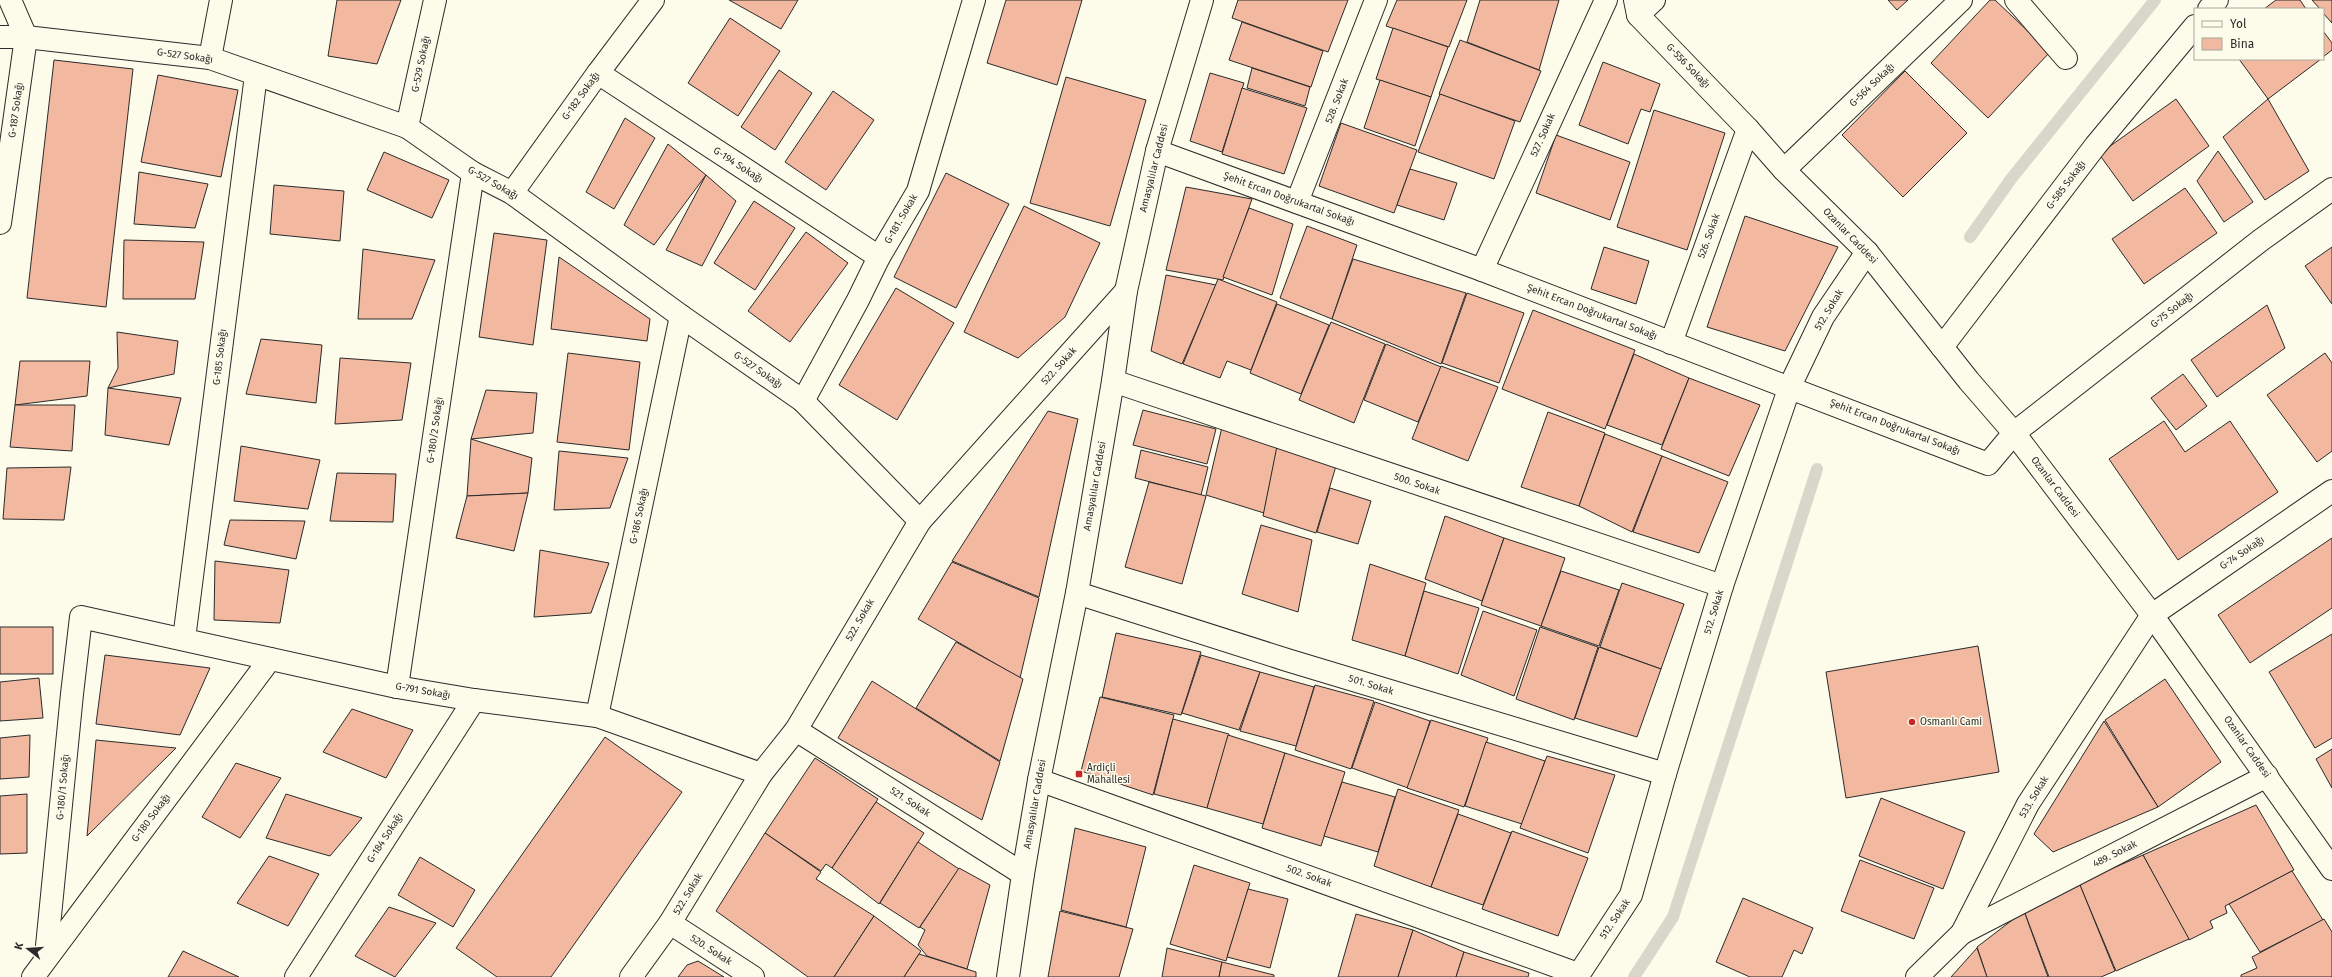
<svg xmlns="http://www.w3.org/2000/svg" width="2332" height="977" viewBox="0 0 2332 977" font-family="'Fira Sans',sans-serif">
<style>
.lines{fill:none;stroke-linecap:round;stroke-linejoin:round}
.stream{stroke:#d8d7c9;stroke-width:12}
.building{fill:#f2b8a0;stroke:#2b2b2b}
.minor-casing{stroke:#2b2b2b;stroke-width:24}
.major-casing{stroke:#2b2b2b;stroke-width:24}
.minor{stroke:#fdfbea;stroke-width:22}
.major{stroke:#fdfbea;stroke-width:22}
.poi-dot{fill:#c62828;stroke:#fdfbea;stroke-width:1.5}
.labels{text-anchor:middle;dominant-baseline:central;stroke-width:3;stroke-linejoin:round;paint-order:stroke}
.street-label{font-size:10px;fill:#2b2b2b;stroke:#fdfbea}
.poi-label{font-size:10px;fill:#2b2b2b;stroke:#fdfbea;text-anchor:start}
</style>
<rect width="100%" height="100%" fill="#fdfbea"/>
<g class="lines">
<g class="stream">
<path d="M 1970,237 L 2011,179 L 2155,0"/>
<path d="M 1634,977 L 1673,917 L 1817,469"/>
</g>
</g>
<g class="building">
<path d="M 337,0 L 401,0 L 377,64 L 328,56 Z"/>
<path d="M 729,0 L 798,0 L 781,29 Z"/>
<path d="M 1006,0 L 1082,0 L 1057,85 L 987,63 Z"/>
<path d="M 1238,0 L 1348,0 L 1328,52 L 1232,18 Z"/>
<path d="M 1397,0 L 1467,0 L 1449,47 L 1386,26 Z"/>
<path d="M 1480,0 L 1559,0 L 1539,70 L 1467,42 Z"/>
<path d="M 1888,0 L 1908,0 L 1897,10 Z"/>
<path d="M 1990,0 L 1995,0 L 2050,52 L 1988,118 L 1931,63 Z"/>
<path d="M 2276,0 L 2300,0 L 2306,9 L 2264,9 Z"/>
<path d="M 2312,0 L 2332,0 L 2332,23 L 2323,13 L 2323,9 L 2320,9 Z"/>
<path d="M 730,18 L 780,51 L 738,116 L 688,83 Z"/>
<path d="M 1242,22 L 1323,51 L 1311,87 L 1229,60 Z"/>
<path d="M 1393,28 L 1448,47 L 1431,97 L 1376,79 Z"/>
<path d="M 2323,31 L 2332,43 L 2332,50 L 2323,57 Z"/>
<path d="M 1460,40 L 1541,71 L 1520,122 L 1439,94 Z"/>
<path d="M 2239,59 L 2321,59 L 2268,99 Z"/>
<path d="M 54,60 L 133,69 L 106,307 L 27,298 Z"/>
<path d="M 1603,62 L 1660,84 L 1650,112 L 1641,109 L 1628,144 L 1579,125 Z"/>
<path d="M 1252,68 L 1310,87 L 1305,106 L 1247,88 Z"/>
<path d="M 779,70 L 812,93 L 775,150 L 741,127 Z"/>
<path d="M 1905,71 L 1967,133 L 1903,197 L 1842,135 Z"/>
<path d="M 1210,73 L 1244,83 L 1222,152 L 1190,141 Z"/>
<path d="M 158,75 L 238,90 L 221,177 L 141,162 Z"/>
<path d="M 1066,77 L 1146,100 L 1110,226 L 1030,203 Z"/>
<path d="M 1380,80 L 1431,97 L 1415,146 L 1364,128 Z"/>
<path d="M 1242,88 L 1307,108 L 1284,174 L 1222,154 Z"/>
<path d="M 833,91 L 874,120 L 826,190 L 785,162 Z"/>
<path d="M 1440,94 L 1515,121 L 1494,179 L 1418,152 Z"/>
<path d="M 2176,99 L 2209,146 L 2133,201 L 2099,154 Z"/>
<path d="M 2268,99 L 2309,171 L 2265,200 L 2223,137 Z"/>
<path d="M 1654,110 L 1725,133 L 1687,250 L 1617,227 Z"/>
<path d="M 625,118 L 655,138 L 614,209 L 586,192 Z"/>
<path d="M 1341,123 L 1417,150 L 1394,213 L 1319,186 Z"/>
<path d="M 1556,135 L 1630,162 L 1610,220 L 1536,193 Z"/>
<path d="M 668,144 L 706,175 L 654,245 L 624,225 Z"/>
<path d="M 2218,151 L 2253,202 L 2224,222 L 2197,181 Z"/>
<path d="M 384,152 L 449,180 L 432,218 L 367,190 Z"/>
<path d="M 1410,169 L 1457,183 L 1444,220 L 1397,205 Z"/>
<path d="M 139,172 L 208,184 L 195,228 L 134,224 Z"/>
<path d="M 946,173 L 1009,204 L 956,308 L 894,277 Z"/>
<path d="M 706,175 L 736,201 L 702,266 L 666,250 Z"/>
<path d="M 274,185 L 344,191 L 340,241 L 270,234 Z"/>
<path d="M 1186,187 L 1252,199 L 1223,280 L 1166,270 Z"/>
<path d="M 2185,188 L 2217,233 L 2144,284 L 2112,239 Z"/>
<path d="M 754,201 L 795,228 L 755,290 L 714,263 Z"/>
<path d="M 1024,206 L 1100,243 L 1065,317 L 1018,358 L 964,332 Z"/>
<path d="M 1249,208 L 1293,224 L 1272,295 L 1223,277 Z"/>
<path d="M 1745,216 L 1838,247 L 1785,351 L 1707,327 Z"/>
<path d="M 1307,226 L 1357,245 L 1332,319 L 1280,298 Z"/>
<path d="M 806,232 L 848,263 L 790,342 L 748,311 Z"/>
<path d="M 494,233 L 547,240 L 533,345 L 479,337 Z"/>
<path d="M 124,240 L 204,242 L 195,299 L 123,299 Z"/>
<path d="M 1604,247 L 1649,261 L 1636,304 L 1591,289 Z"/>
<path d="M 2332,247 L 2332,304 L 2305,266 Z"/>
<path d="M 363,249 L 435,260 L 412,319 L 358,319 Z"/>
<path d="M 559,257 L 650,319 L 647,341 L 551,329 Z"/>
<path d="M 1353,259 L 1466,293 L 1441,364 L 1332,319 Z"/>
<path d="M 1166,275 L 1216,285 L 1182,364 L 1151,351 Z"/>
<path d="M 1218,279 L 1277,302 L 1251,370 L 1227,361 L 1220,378 L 1183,364 Z"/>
<path d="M 896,288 L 954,323 L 897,420 L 839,385 Z"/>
<path d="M 1467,293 L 1524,313 L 1499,383 L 1442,363 Z"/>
<path d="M 1277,304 L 1329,325 L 1301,394 L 1250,373 Z"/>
<path d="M 2267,305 L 2285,348 L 2217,397 L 2191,360 Z"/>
<path d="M 1533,310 L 1635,350 L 1605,429 L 1502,389 Z"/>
<path d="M 1331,322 L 1385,344 L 1354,423 L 1299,400 Z"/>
<path d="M 117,332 L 178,341 L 174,374 L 108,388 L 118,368 Z"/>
<path d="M 261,339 L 322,345 L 316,403 L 246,394 Z"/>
<path d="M 1386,344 L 1441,367 L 1418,422 L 1364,400 Z"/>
<path d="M 568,353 L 640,362 L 629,450 L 557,442 Z"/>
<path d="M 2325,353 L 2332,363 L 2332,451 L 2317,462 L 2267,395 Z"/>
<path d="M 1634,354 L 1689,378 L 1662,445 L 1607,425 Z"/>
<path d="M 340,358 L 411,363 L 402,420 L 335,424 Z"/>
<path d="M 20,361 L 90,361 L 87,396 L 15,405 Z"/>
<path d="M 1441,366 L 1498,387 L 1468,461 L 1412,439 Z"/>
<path d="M 2183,374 L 2207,406 L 2176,430 L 2151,398 Z"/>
<path d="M 1689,378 L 1760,405 L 1729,476 L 1661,449 Z"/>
<path d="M 108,388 L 181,398 L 169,445 L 105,435 Z"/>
<path d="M 486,390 L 537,393 L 533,433 L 471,439 Z"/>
<path d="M 15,405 L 75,405 L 72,451 L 10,447 Z"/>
<path d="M 1143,410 L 1216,429 L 1207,464 L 1133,445 Z"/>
<path d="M 1048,411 L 1078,419 L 1039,597 L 952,561 Z"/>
<path d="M 1548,412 L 1605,433 L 1579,506 L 1521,487 Z"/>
<path d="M 2164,421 L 2185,452 L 2230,421 L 2278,492 L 2178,560 L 2109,459 Z"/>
<path d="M 1222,427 L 1279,440 L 1264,513 L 1206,495 Z"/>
<path d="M 1605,434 L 1662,456 L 1632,532 L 1579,506 Z"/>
<path d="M 471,439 L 532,458 L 528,493 L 467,496 Z"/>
<path d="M 241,446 L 320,460 L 308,509 L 234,501 Z"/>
<path d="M 1277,446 L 1336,466 L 1316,533 L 1263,516 Z"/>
<path d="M 1141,450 L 1208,467 L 1201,495 L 1135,478 Z"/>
<path d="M 559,451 L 628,458 L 610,508 L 554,510 Z"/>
<path d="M 1662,456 L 1728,482 L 1699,553 L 1633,532 Z"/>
<path d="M 71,467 L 64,520 L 3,519 L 7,468 Z"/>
<path d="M 337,473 L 396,474 L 393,522 L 330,521 Z"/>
<path d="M 1149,482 L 1206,496 L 1182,584 L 1125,567 Z"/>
<path d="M 1330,488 L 1371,501 L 1358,544 L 1317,532 Z"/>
<path d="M 528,493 L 514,551 L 456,538 L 467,496 Z"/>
<path d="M 1445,516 L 1504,538 L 1482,601 L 1425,579 Z"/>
<path d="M 230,520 L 305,521 L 296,559 L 224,545 Z"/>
<path d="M 1261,525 L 1312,540 L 1298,612 L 1242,594 Z"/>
<path d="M 1504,538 L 1565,558 L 1541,626 L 1481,605 Z"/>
<path d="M 2332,538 L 2332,608 L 2250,663 L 2218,615 Z"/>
<path d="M 540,550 L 609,563 L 591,613 L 534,617 Z"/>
<path d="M 215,561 L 289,570 L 280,623 L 214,620 Z"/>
<path d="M 952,562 L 1039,598 L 1020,678 L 918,619 Z"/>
<path d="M 1370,564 L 1426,583 L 1405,656 L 1352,640 Z"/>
<path d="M 1561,571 L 1619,590 L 1599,646 L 1541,626 Z"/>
<path d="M 1622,583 L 1684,604 L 1661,669 L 1600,647 Z"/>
<path d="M 1424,591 L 1479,608 L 1458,674 L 1405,656 Z"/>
<path d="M 1483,611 L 1537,630 L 1514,696 L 1461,675 Z"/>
<rect x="0" y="627" width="53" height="47"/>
<path d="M 1540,627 L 1598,647 L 1574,720 L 1516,699 Z"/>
<path d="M 1116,633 L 1201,652 L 1181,715 L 1102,697 Z"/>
<path d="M 2332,634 L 2332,738 L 2315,748 L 2269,672 Z"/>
<path d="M 956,642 L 1023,679 L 1000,761 L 916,708 Z"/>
<path d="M 1978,646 L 1999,772 L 1846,798 L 1826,672 Z"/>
<path d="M 1599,647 L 1661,669 L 1637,737 L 1575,718 Z"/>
<path d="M 105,655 L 210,668 L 180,735 L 96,724 Z"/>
<path d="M 1201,655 L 1260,672 L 1239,730 L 1182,713 Z"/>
<path d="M 1260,672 L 1314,687 L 1296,746 L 1240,731 Z"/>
<path d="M 39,678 L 43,718 L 0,721 L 0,682 Z"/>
<path d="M 2165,679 L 2221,762 L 2158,807 L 2105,720 Z"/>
<path d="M 872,681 L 1000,762 L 982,820 L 838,738 Z"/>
<path d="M 1315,685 L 1374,701 L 1351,769 L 1295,750 Z"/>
<path d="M 1100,697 L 1174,715 L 1153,795 L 1081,771 Z"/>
<path d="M 1375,702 L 1430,721 L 1408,788 L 1352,768 Z"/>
<path d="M 352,709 L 413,730 L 386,778 L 323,752 Z"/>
<path d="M 1173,719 L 1229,734 L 1207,808 L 1154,794 Z"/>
<path d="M 1431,720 L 1488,738 L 1464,807 L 1407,788 Z"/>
<path d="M 2104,721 L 2158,807 L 2053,852 L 2034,834 Z"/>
<path d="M 30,735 L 29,777 L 0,779 L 0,738 Z"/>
<path d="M 1228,735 L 1285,753 L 1263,824 L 1207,808 Z"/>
<path d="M 605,737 L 682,792 L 551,977 L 497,977 L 456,948 Z"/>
<path d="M 96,740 L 176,748 L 87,836 Z"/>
<path d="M 1486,742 L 1545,761 L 1522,824 L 1465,806 Z"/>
<path d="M 2332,749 L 2332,788 L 2316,759 Z"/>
<path d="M 1285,753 L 1345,772 L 1321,846 L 1262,828 Z"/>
<path d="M 1547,756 L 1615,775 L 1588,853 L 1520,828 Z"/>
<path d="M 815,758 L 878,799 L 832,868 L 826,864 L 821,871 L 765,833 Z"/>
<path d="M 236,763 L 281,778 L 240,838 L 202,817 Z"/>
<path d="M 1342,782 L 1395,797 L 1378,852 L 1324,836 Z"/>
<path d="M 1398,789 L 1459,810 L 1431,887 L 1374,866 Z"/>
<path d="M 27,794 L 27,853 L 0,854 L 0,796 Z"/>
<path d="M 286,794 L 362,818 L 330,856 L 266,838 Z"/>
<path d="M 1881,798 L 1965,832 L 1943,889 L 1859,856 Z"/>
<path d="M 876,802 L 924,833 L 879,904 L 832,868 Z"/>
<path d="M 2256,805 L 2294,870 L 2225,906 L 2227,913 L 2210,921 L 2213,928 L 2189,940 L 2143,855 Z"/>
<path d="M 1458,814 L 1511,833 L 1483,905 L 1431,887 Z"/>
<path d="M 1075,828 L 1146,847 L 1126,927 L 1061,910 Z"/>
<path d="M 1512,831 L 1588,858 L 1558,936 L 1482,909 Z"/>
<path d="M 765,833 L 821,872 L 816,879 L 874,916 L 834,977 L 808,977 L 716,911 Z"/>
<path d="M 918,842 L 959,869 L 919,928 L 880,903 Z"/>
<path d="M 2143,855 L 2189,939 L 2116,971 L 2079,883 Z"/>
<path d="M 269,856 L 319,874 L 288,926 L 237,903 Z"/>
<path d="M 420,857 L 475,890 L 453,927 L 398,895 Z"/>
<path d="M 1860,860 L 1934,888 L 1914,939 L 1841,911 Z"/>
<path d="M 1194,865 L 1250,883 L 1226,961 L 1170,944 Z"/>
<path d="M 959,868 L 990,885 L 967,969 L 927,956 L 918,945 L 925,930 L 920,927 Z"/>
<path d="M 2292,871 L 2323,920 L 2260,952 L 2229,904 Z"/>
<path d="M 2080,885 L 2115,971 L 2101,977 L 2049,977 L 2024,911 Z"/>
<path d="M 1248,889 L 1288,899 L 1270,968 L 1227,957 Z"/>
<path d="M 1743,898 L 1813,928 L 1802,954 L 1794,950 L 1782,977 L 1750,977 L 1716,962 Z"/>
<path d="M 389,907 L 436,923 L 395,977 L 355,956 Z"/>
<path d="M 1060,911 L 1133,929 L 1119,977 L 1048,977 Z"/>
<path d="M 2024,911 L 2048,977 L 1987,977 L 1977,947 Z"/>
<path d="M 1356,914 L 1413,930 L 1398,977 L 1338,977 Z"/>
<path d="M 874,916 L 921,951 L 904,977 L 834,977 Z"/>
<path d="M 2324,919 L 2332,932 L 2332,977 L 2241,977 L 2241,975 L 2257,968 L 2252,957 Z"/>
<path d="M 1413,930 L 1464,952 L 1456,977 L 1398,977 Z"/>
<path d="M 1167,948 L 1222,962 L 1219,977 L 1162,977 Z"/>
<path d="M 1977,948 L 1987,977 L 1951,977 Z"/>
<path d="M 183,951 L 239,977 L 168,977 Z"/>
<path d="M 1464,952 L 1529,973 L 1528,977 L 1456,977 Z"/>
<path d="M 919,954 L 976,972 L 976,977 L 904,977 Z"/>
<path d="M 698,961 L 724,977 L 678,977 L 687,965 Z"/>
<path d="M 1222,962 L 1274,975 L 1274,977 L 1219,977 Z"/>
</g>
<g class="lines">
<defs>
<g id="minor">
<path d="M 1635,0 L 1638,15 L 1748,129 L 1784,170 L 1867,252 L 1969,381 L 2014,433 L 2152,615 L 2332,869"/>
<path d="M 2016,0 L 2066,58"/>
<path d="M 2209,9 L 2217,0"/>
<path d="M 1638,15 L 1654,0"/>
<path d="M 0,37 L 26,37 L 210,58 L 407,127 L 473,173 L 512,193 L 681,316 L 803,401 L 920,521"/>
<path d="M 210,58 L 221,0"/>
<path d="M 598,73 L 879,257"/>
<path d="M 407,127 L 435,0"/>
<path d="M 1157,151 L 1482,270 L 1988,464 L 2014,433 L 2261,240 L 2332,189"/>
<path d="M 1784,170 L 1961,0"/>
<path d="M 512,193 L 598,73 L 653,0"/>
<path d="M 1297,202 L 1376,0"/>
<path d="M 0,223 L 26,37 L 10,0"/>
<path d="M 1482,270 L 1606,0"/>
<path d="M 1671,343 L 1748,129"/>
<path d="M 1942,347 L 2096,145 L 2195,26"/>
<path d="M 1113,381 L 1722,586"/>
<path d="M 803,401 L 858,300 L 879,257 L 918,191 L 974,0"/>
<path d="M 1077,593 L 1287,660 L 1665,774"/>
<path d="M 184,639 L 256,75"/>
<path d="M 397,687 L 473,173"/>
<path d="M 597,716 L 681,316"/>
<path d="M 796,730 L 1023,874"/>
<path d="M 1039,780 L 1578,974"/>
<path d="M 670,923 L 753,977"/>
<path d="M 1962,933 L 2267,776"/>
<path d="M 46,956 L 72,694 L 81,617 L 397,687 L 474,700 L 597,716 L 761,774"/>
<path d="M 33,977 L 270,659"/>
<path d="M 296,977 L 474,700"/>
<path d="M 631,977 L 670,923 L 761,774 L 796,730 L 920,521 L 1126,291"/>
<path d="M 1577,977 L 1631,895 L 1665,774 L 1722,586 L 1790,386 L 1823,317 L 1867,252"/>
<path d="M 1917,977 L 1962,933 L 2028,804 L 2152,615 L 2332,491"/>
</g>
<path id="major" d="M 1008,977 L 1023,874 L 1039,780 L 1077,593 L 1113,381 L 1126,291 L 1157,151 L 1202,0"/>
</defs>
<use href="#minor" class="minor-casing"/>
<use href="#major" class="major-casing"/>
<use href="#minor" class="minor"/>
<use href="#major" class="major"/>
</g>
<g class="poi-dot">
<circle cx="1912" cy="722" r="4"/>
<rect x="1075" y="770" width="8" height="8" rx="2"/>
</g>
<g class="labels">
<g class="street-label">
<text transform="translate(185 56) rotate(8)">G-527 Sokağı</text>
<text transform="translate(421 64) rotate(-78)">G-529 Sokağı</text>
<text transform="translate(1688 66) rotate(46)">G-556 Sokağı</text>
<text transform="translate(1872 85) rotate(-44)">G-564 Sokağı</text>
<text transform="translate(581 96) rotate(-54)">G-182 Sokağı</text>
<text transform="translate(1337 101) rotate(-69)">528. Sokak</text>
<text transform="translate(16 110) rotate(-82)">G-187 Sokağı</text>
<text transform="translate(1543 135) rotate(-66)">527. Sokak</text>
<text transform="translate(738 165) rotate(33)">G-194 Sokağı</text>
<text transform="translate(1154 168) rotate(-76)">Amasyalılar Caddesi</text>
<text transform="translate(493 183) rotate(30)">G-527 Sokağı</text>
<text transform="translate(2066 185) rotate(-53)">G-585 Sokağı</text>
<text transform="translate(1289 199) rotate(20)">Şehit Ercan Doğrukartal Sokağı</text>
<text transform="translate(901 219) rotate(-60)">G-181. Sokak</text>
<text transform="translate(1709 236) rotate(-70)">526. Sokak</text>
<text transform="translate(1850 236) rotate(46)">Ozanlar Caddesi</text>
<text transform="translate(1829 310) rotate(-59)">512. Sokak</text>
<text transform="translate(2172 310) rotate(-38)">G-75 Sokağı</text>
<text transform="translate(1592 312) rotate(21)">Şehit Ercan Doğrukartal Sokağı</text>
<text transform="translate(220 357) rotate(-83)">G-185 Sokağı</text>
<text transform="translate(1059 366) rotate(-48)">522. Sokak</text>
<text transform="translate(758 370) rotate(35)">G-527 Sokağı</text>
<text transform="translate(1895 427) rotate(21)">Şehit Ercan Doğrukartal Sokağı</text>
<text transform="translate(435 430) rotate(-82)">G-180/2 Sokağı</text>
<text transform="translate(1417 484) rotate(19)">500. Sokak</text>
<text transform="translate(1095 486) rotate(-80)">Amasyalılar Caddesi</text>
<text transform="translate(2055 487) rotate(53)">Ozanlar Caddesi</text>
<text transform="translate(639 516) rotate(-78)">G-186 Sokağı</text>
<text transform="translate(2242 553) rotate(-34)">G-74 Sokağı</text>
<text transform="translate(1714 612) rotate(-73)">512. Sokak</text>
<text transform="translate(860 620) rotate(-60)">522. Sokak</text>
<text transform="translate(1371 685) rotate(17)">501. Sokak</text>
<text transform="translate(423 691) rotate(10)">G-791 Sokağı</text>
<text transform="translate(2247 747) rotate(55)">Ozanlar Caddesi</text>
<text transform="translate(63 787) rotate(-85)">G-180/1 Sokağı</text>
<text transform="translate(2034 797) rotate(-59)">533. Sokak</text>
<text transform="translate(910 802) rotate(33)">521. Sokak</text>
<text transform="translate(1035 804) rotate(-80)">Amasyalılar Caddesi</text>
<text transform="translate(151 818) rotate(-53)">G-180 Sokağı</text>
<text transform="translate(385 838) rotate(-57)">G-184 Sokağı</text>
<text transform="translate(2115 854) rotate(-27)">489. Sokak</text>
<text transform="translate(1309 876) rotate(20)">502. Sokak</text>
<text transform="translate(688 894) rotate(-59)">522. Sokak</text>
<text transform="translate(1615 919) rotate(-56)">512. Sokak</text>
<text transform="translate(711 950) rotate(33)">520. Sokak</text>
</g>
<g class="poi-label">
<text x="1920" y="722">Osmanlı Cami</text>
<text x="1087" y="768">Ardiçli<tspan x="1087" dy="12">Mahallesi</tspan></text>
</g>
</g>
<rect x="2194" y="8" width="130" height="52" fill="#fdfbea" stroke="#a9a89e"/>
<rect x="2202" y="21" width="20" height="6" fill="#fdfbea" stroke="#a9a89e"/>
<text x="2230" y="28" font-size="12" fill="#2b2b2b">Yol</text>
<rect x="2202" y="38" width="20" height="12" fill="#f2b8a0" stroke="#a9a89e"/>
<text x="2230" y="48" font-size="12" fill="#2b2b2b">Bina</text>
<g transform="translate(28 949) rotate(287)" stroke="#fdfbea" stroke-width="3" paint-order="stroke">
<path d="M0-3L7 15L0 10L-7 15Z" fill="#2b2b2b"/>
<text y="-6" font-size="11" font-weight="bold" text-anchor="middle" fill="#2b2b2b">K</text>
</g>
</svg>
